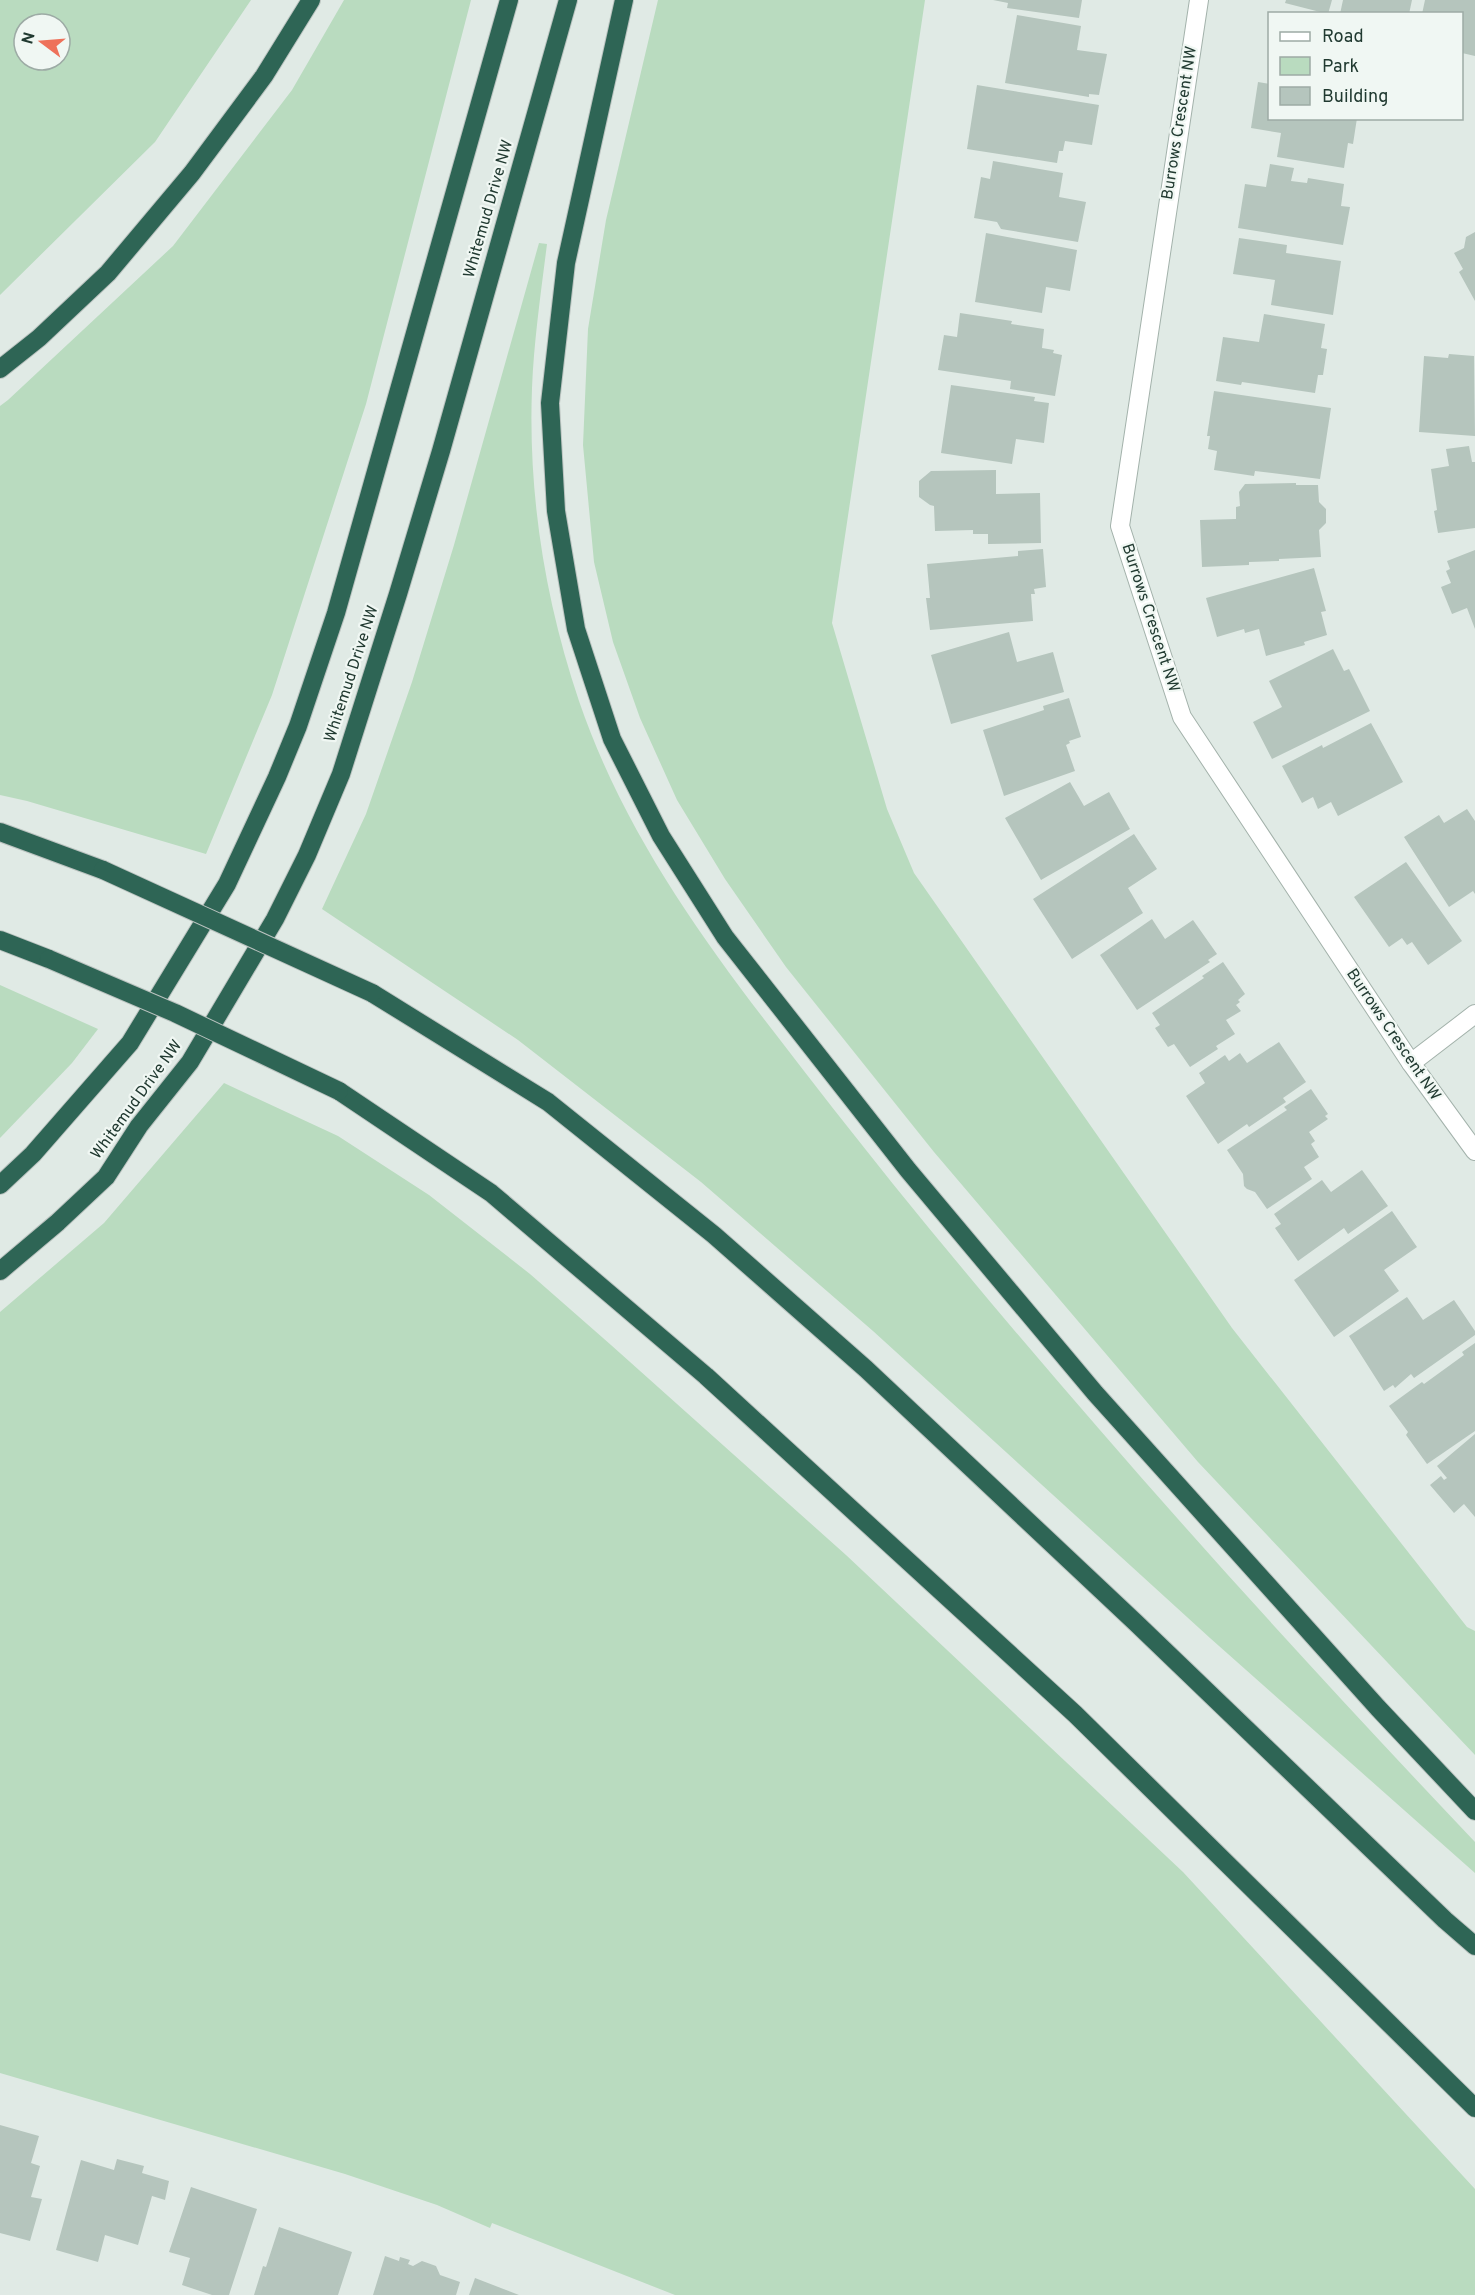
<svg xmlns="http://www.w3.org/2000/svg" width="1475" height="2295" viewBox="0 0 1475 2295" font-family="Overpass,sans-serif">
<style>
.green{fill:#b9dbbf;fill-rule:evenodd}
.building{fill:#b5c5bd}
.lines{fill:none;stroke-linecap:round;stroke-linejoin:round}
.street-casing{stroke:#a3b2ab;stroke-width:20}
.highway-casing{stroke:#bcc4c1;stroke-width:20}
.street{stroke:#fff;stroke-width:18}
.highway{stroke:#2e6555;stroke-width:18}
.highway-bridge-casing{stroke:#bcc4c1;stroke-width:20;stroke-linecap:butt}
.highway-bridge{stroke:#2e6555;stroke-width:18}
.labels{text-anchor:middle;dominant-baseline:central;stroke-width:4.5;stroke-linejoin:round;paint-order:stroke}
.street-label{font-size:16px;fill:#213a31;stroke:#f0f7f3}
</style>
<rect width="100%" height="100%" fill="#e0eae5"/>
<g class="green">
<path d="M 0,0 L 251,0 L 155,142 L 0,295 ZM 24,24 L 60,24 L 60,60 L 24,60 Z"/>
<path d="M 344,0 L 471,0 L 366,404 L 272,695 L 206,854 L 27,801 L 0,795 L 0,406 L 8,400 L 173,246 L 292,90 Z"/>
<path d="M 658,0 L 925,0 L 832,623 L 887,809 L 914,873 L 1232,1328 L 1467,1627 L 1475,1631 L 1475,1755 L 1198,1462 L 934,1152 L 786,967 L 725,879 L 677,800 L 640,718 L 613,642 L 594,562 L 583,445 L 588,329 L 606,220 Z"/>
<path d="M 539,243 L 547,244 C 541,292 534,340 532,388 C 528,495 545,600 579,701 C 621,824 695,930 774,1032 C 813,1083 853,1134 893,1184 C 1078,1412 1273,1629 1475,1842 L 1475,1873 L 1210,1638 L 873,1331 L 701,1182 L 518,1040 L 322,909 L 366,814 L 412,682 L 454,545 Z"/>
<path d="M 0,985 L 98,1029 L 72,1063 L 0,1138 Z"/>
<path d="M 224,1083 L 338,1136 L 429,1195 L 530,1274 L 611,1345 L 846,1555 L 1183,1872 L 1475,2189 L 1475,2295 L 675,2295 L 492,2223 L 490,2228 L 437,2205 L 345,2174 L 0,2073 L 0,1312 L 104,1223 Z"/>
</g>
<g class="building">
<path d="M 993,0 L 1082,0 L 1079,18 L 1007,8 L 1008,3 Z"/>
<path d="M 1286,0 L 1332,0 L 1328,14 L 1285,3 Z"/>
<path d="M 1343,0 L 1412,0 L 1409,14 L 1340,14 Z"/>
<path d="M 1425,0 L 1475,0 L 1475,56 L 1462,53 L 1462,14 L 1422,14 Z"/>
<path d="M 1017,15 L 1081,26 L 1077,50 L 1107,54 L 1099,95 L 1089,94 L 1089,97 L 1005,83 Z"/>
<path d="M 1258,82 L 1270,84 L 1270,118 L 1357,118 L 1353,144 L 1348,143 L 1344,168 L 1277,157 L 1281,133 L 1251,128 Z"/>
<path d="M 977,85 L 1099,105 L 1092,145 L 1065,141 L 1063,151 L 1059,151 L 1057,163 L 967,149 Z"/>
<path d="M 993,161 L 1063,173 L 1059,197 L 1086,202 L 1078,242 L 1001,229 L 997,222 L 974,218 L 981,177 L 990,179 Z"/>
<path d="M 1270,164 L 1294,168 L 1291,181 L 1307,183 L 1308,178 L 1344,184 L 1341,206 L 1350,207 L 1343,245 L 1238,228 L 1245,184 L 1266,187 Z"/>
<path d="M 1475,232 L 1475,301 L 1459,272 L 1463,269 L 1454,253 L 1464,248 L 1466,237 Z"/>
<path d="M 986,233 L 1077,250 L 1070,291 L 1046,287 L 1042,313 L 975,302 Z"/>
<path d="M 1239,238 L 1287,245 L 1286,253 L 1341,261 L 1333,315 L 1271,305 L 1275,280 L 1233,274 Z"/>
<path d="M 960,313 L 1012,321 L 1011,324 L 1044,329 L 1042,348 L 1054,350 L 1053,353 L 1062,355 L 1055,396 L 1010,389 L 1011,381 L 938,370 L 944,335 L 957,337 Z"/>
<path d="M 1264,314 L 1325,324 L 1321,348 L 1327,349 L 1323,375 L 1318,375 L 1315,393 L 1242,382 L 1241,385 L 1216,381 L 1223,337 L 1259,342 Z"/>
<path d="M 1449,354 L 1474,356 L 1475,436 L 1419,432 L 1424,356 L 1448,358 Z"/>
<path d="M 951,385 L 1035,397 L 1034,401 L 1049,403 L 1044,443 L 1016,439 L 1012,464 L 941,453 Z"/>
<path d="M 1214,391 L 1331,408 L 1320,479 L 1255,471 L 1254,476 L 1214,470 L 1217,451 L 1208,449 L 1210,436 L 1207,436 Z"/>
<path d="M 1469,446 L 1472,462 L 1475,462 L 1475,528 L 1438,533 L 1434,511 L 1437,510 L 1431,469 L 1449,466 L 1446,449 Z"/>
<path d="M 996,470 L 996,494 L 1040,493 L 1041,543 L 988,544 L 988,534 L 973,534 L 973,530 L 935,531 L 934,506 L 930,505 L 919,497 L 919,481 L 931,471 Z"/>
<path d="M 1296,483 L 1296,485 L 1318,485 L 1319,502 L 1326,509 L 1326,523 L 1319,530 L 1321,557 L 1279,559 L 1279,561 L 1249,562 L 1249,565 L 1202,567 L 1200,520 L 1236,519 L 1236,507 L 1240,506 L 1239,492 L 1245,484 Z"/>
<path d="M 1043,549 L 1046,587 L 1034,589 L 1035,594 L 1031,594 L 1033,621 L 930,630 L 926,598 L 930,598 L 927,564 L 1018,556 L 1018,551 Z"/>
<path d="M 1475,550 L 1475,629 L 1467,608 L 1452,614 L 1441,587 L 1451,583 L 1446,571 L 1450,569 L 1447,561 Z"/>
<path d="M 1314,568 L 1326,611 L 1321,612 L 1327,635 L 1304,642 L 1305,645 L 1266,656 L 1259,629 L 1245,633 L 1244,629 L 1217,637 L 1206,598 Z"/>
<path d="M 1009,632 L 1017,662 L 1053,652 L 1064,692 L 951,724 L 931,655 Z"/>
<path d="M 1333,649 L 1344,671 L 1349,669 L 1370,711 L 1272,759 L 1253,722 L 1282,707 L 1269,681 Z"/>
<path d="M 1069,698 L 1081,737 L 1069,741 L 1070,743 L 1066,745 L 1075,771 L 1004,796 L 983,730 L 1044,710 L 1043,706 Z"/>
<path d="M 1371,723 L 1403,782 L 1338,816 L 1331,802 L 1318,809 L 1313,797 L 1302,803 L 1282,766 L 1322,745 L 1323,748 Z"/>
<path d="M 1070,782 L 1084,806 L 1109,792 L 1130,829 L 1041,880 L 1005,818 Z"/>
<path d="M 1467,809 L 1475,821 L 1475,894 L 1473,891 L 1449,907 L 1404,837 L 1439,815 L 1444,823 Z"/>
<path d="M 1134,834 L 1157,869 L 1128,888 L 1143,913 L 1072,959 L 1033,899 Z"/>
<path d="M 1406,862 L 1462,941 L 1428,965 L 1412,942 L 1407,945 L 1402,938 L 1389,947 L 1354,897 Z"/>
<path d="M 1152,919 L 1165,939 L 1193,920 L 1217,954 L 1208,960 L 1210,962 L 1137,1010 L 1100,955 Z"/>
<path d="M 1223,962 L 1245,994 L 1238,1000 L 1240,1002 L 1236,1005 L 1241,1011 L 1226,1020 L 1235,1034 L 1216,1046 L 1218,1049 L 1190,1067 L 1174,1044 L 1168,1047 L 1155,1028 L 1160,1025 L 1152,1013 L 1204,978 L 1202,976 Z"/>
<path d="M 1279,1042 L 1306,1082 L 1283,1098 L 1286,1102 L 1249,1127 L 1247,1124 L 1218,1144 L 1186,1096 L 1205,1083 L 1199,1073 L 1225,1055 L 1229,1061 L 1240,1053 L 1247,1063 Z"/>
<path d="M 1311,1089 L 1328,1114 L 1325,1116 L 1328,1119 L 1309,1132 L 1315,1141 L 1311,1144 L 1319,1157 L 1304,1167 L 1312,1179 L 1267,1209 L 1255,1192 L 1247,1189 L 1244,1186 L 1243,1174 L 1227,1150 L 1287,1110 L 1284,1107 Z"/>
<path d="M 1362,1170 L 1388,1206 L 1348,1234 L 1344,1228 L 1298,1261 L 1275,1228 L 1281,1224 L 1274,1214 L 1322,1180 L 1331,1192 Z"/>
<path d="M 1392,1211 L 1417,1247 L 1384,1270 L 1399,1291 L 1334,1337 L 1294,1280 Z"/>
<path d="M 1407,1297 L 1423,1320 L 1454,1300 L 1475,1331 L 1475,1335 L 1414,1378 L 1411,1374 L 1395,1388 L 1393,1385 L 1384,1391 L 1349,1336 Z"/>
<path d="M 1475,1343 L 1475,1431 L 1427,1464 L 1406,1435 L 1408,1432 L 1389,1406 L 1422,1382 L 1424,1384 L 1464,1355 L 1462,1352 Z"/>
<path d="M 1475,1434 L 1475,1517 L 1464,1504 L 1454,1513 L 1430,1485 L 1441,1476 L 1444,1480 L 1447,1478 L 1437,1466 Z"/>
<path d="M 0,2125 L 39,2136 L 31,2163 L 40,2166 L 31,2197 L 42,2199 L 30,2241 L 0,2233 Z"/>
<path d="M 117,2159 L 144,2166 L 142,2173 L 169,2181 L 165,2200 L 152,2196 L 138,2245 L 105,2235 L 98,2262 L 56,2250 L 81,2160 L 114,2170 Z"/>
<path d="M 191,2187 L 257,2209 L 229,2295 L 212,2295 L 182,2285 L 190,2258 L 169,2252 Z"/>
<path d="M 279,2227 L 352,2252 L 338,2295 L 254,2295 L 263,2266 L 266,2267 Z"/>
<path d="M 385,2256 L 399,2261 L 400,2257 L 410,2260 L 408,2264 L 413,2266 L 422,2261 L 436,2266 L 440,2275 L 460,2282 L 456,2295 L 373,2295 Z"/>
<path d="M 475,2278 L 519,2295 L 469,2295 Z"/>
</g>
<g class="lines">
<defs>
<g id="street">
<path d="M 1199,0 L 1120,526 L 1182,717 L 1411,1063 L 1475,1151"/>
<path d="M 1411,1063 L 1475,1014"/>
</g>
<g id="highway">
<path d="M 624,0 L 566,263 L 550,403 L 556,511 L 576,629 L 612,739 L 661,836 L 725,937 L 908,1170 L 1095,1393 L 1378,1708 L 1475,1811"/>
<path d="M 0,369 L 39,338 L 108,273 L 192,173 L 264,76 L 311,0"/>
<path d="M 0,832 L 103,870"/>
<path d="M 0,940 L 49,959"/>
<path d="M 372,993 L 548,1102 L 714,1235 L 866,1369 L 1135,1622 L 1445,1920 L 1475,1946"/>
<path d="M 339,1091 L 491,1193 L 706,1376 L 1075,1714 L 1475,2108"/>
<path d="M 0,1185 L 33,1154 L 130,1043 L 227,884 L 277,777 L 298,726 L 336,613 L 509,0"/>
<path d="M 0,1271 L 58,1222 L 106,1177 L 139,1126 L 190,1062 L 275,919 L 307,855 L 341,774 L 398,594 L 441,451 L 568,0"/>
</g>
</defs>
<use href="#street" class="street-casing"/>
<use href="#highway" class="highway-casing"/>
<use href="#street" class="street"/>
<use href="#highway" class="highway"/>
<defs>
<g id="highway-bridge">
<path d="M 103,870 L 372,993"/>
<path d="M 49,959 L 175,1013 L 339,1091"/>
</g>
</defs>
<use href="#highway-bridge" class="highway-bridge-casing"/>
<use href="#highway-bridge" class="highway-bridge"/>
</g>
<g class="labels">
<g class="street-label">
<text transform="translate(1180 123) rotate(-81)">Burrows Crescent NW</text>
<text transform="translate(489 209) rotate(-74)">Whitemud Drive NW</text>
<text transform="translate(1150 618) rotate(72)">Burrows Crescent NW</text>
<text transform="translate(352 674) rotate(-72)">Whitemud Drive NW</text>
<text transform="translate(1393 1035) rotate(56)">Burrows Crescent NW</text>
<text transform="translate(137 1100) rotate(-54)">Whitemud Drive NW</text>
</g>
</g>
<rect x="1268" y="12" width="195" height="108" fill="#f0f7f3" stroke="#9daba5" stroke-width="1.5"/>
<rect x="1280" y="32" width="30" height="9" fill="#ffffff" stroke="#9daba5" stroke-width="1.5"/>
<text x="1322" y="42" font-size="18" fill="#213a31">Road</text>
<rect x="1280" y="57" width="30" height="18" fill="#b9dbbf" stroke="#9daba5" stroke-width="1.5"/>
<text x="1322" y="72" font-size="18" fill="#213a31">Park</text>
<rect x="1280" y="87" width="30" height="18" fill="#b5c5bd" stroke="#9daba5" stroke-width="1.5"/>
<text x="1322" y="102" font-size="18" fill="#213a31">Building</text>
<g transform="translate(42 42) rotate(286)"><circle r="28" fill="#f0f7f3" stroke="#9daba5" stroke-width="1.5"/>
<path d="M0-4.5L10 22L0 15L-10 22Z" fill="#ee715a"/>
<text y="-9" font-size="16" font-weight="bold" text-anchor="middle" fill="#213a31">N</text>
</g>
</svg>
